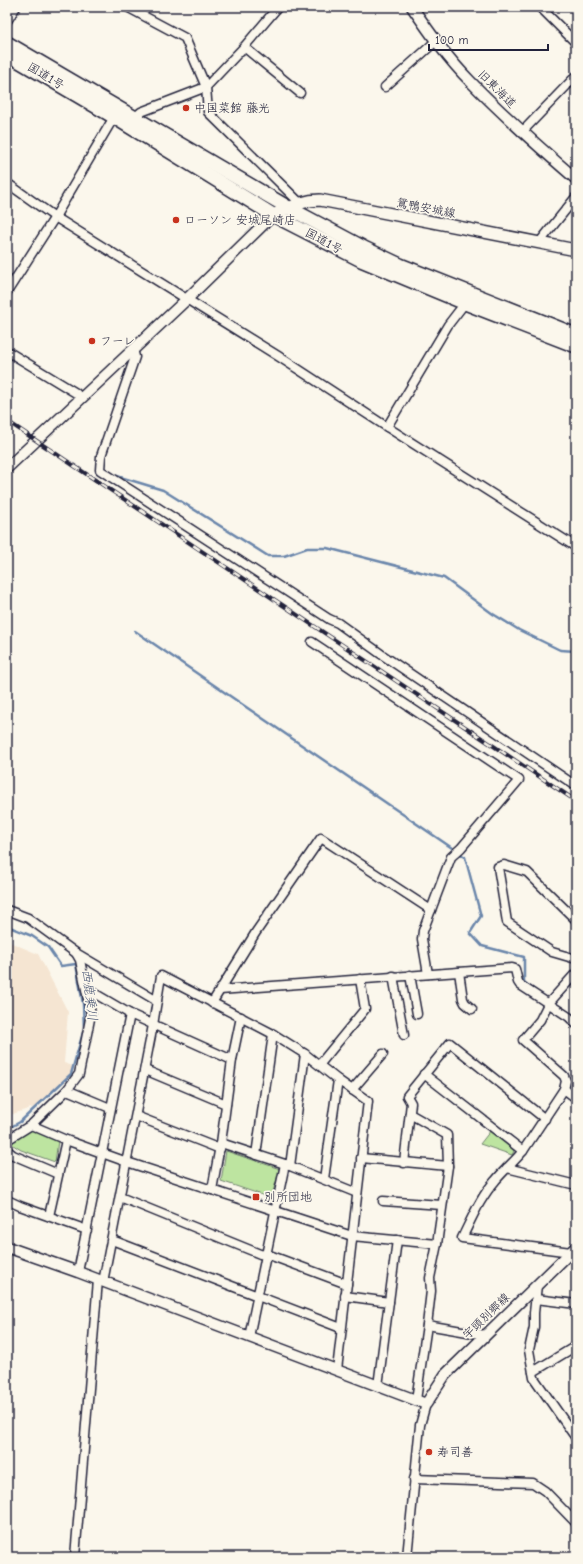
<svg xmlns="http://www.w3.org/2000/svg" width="583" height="1564" viewBox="0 0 583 1564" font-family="'Comic Neue','Klee One',sans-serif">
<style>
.built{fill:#f5e5d2}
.green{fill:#bde4a0;stroke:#70836e}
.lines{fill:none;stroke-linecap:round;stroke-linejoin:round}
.stream{stroke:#6b86ab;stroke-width:2.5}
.minor-casing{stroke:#22223b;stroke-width:11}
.tertiary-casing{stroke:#22223b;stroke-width:13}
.secondary-casing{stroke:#22223b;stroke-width:14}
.trunk-casing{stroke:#22223b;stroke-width:16}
.minor{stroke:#fbf7ec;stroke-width:8}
.tertiary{stroke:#fbf7ec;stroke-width:10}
.secondary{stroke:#fbf7ec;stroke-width:11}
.trunk{stroke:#fbf7ec;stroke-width:13}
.rail-casing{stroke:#22223b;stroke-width:4}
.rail{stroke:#fbf7ec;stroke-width:2.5;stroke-dasharray:8;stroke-linecap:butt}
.poi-dot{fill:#c8321e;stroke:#fbf7ec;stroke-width:1.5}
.labels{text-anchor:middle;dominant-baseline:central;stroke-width:3.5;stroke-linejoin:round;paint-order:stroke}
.street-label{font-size:12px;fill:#22223b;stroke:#fbf7ec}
.poi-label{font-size:12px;fill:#22223b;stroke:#fbf7ec;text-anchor:start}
.water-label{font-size:13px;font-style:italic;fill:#475473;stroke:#fbf7ec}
</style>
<rect width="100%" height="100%" fill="#fbf7ec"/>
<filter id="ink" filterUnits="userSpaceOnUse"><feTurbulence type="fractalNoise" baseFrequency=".025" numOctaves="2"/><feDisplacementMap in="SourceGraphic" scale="8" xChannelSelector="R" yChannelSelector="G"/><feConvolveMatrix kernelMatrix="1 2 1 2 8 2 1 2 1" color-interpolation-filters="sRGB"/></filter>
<g filter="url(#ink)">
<path class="built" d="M 7,941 L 38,954 L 68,1012 L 64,1063 L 73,1066 L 71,1074 L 40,1105 L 7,1116 Z"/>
<g class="green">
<path d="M 29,1127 L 58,1141 L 55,1162 L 21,1150 L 10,1143 Z"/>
<path d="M 491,1130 L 514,1151 L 512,1155 L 480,1144 Z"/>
<path d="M 226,1151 L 280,1169 L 271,1198 L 221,1181 Z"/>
</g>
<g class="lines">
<g class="stream">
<path d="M 117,476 L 163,490 L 268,556 L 284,556 L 307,548 L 327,548 L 444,578 L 493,614 L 519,630 L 560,650 L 576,651"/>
<path d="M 135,631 L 455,850"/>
<path d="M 459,853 L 465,857 L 481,916 L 470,933 L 482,946 L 524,957 L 524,982 L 534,990"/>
<path d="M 7,926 L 32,936 L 48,947 L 61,966 L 76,964 L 83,1004 L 84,1029 L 71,1074 L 20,1122 L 7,1129"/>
</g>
<defs>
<g id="minor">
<path d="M 127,7 L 185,38 L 206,87 L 208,112 L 299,202"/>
<path d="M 540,7 L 576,43"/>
<path d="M 7,21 L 16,7"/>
<path d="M 244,47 L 300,93"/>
<path d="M 385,87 L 436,41"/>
<path d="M 134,118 L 141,112 L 206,87 L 244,47 L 278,7"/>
<path d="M 522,132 L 576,76"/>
<path d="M 7,183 L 55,217 L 278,356 L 387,427 L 576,547"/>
<path d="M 539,243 L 576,197"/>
<path d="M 7,292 L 55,217 L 114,117"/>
<path d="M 133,349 L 135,357 L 101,456 L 100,470 L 283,589 L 329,619 L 338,623 L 381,654 L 576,786"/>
<path d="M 7,351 L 76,393 L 80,398"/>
<path d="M 387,427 L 448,325 L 465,303"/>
<path d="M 312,642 L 519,780 L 461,848 L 451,857 L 423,931 L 422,939 L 428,974"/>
<path d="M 7,910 L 28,918 L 76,953 L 157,1001"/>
<path d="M 576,920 L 527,872 L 504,865 L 498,867 L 507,922 L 552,952 L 576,959"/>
<path d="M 459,972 L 463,999 L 465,1003 L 472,1009"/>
<path d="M 410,975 L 417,1014"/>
<path d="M 393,976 L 404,1035"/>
<path d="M 87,989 L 130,1014 L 232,1060"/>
<path d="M 220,990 L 512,968 L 515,969 L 518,982 L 520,985 L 569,1017 L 576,1024"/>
<path d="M 212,1003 L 256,932 L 321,838 L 431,910"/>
<path d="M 241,1017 L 232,1060 L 221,1143 L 285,1164 L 357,1193"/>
<path d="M 320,1064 L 365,1009 L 360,979"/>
<path d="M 145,1070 L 226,1104"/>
<path d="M 424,1074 L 523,1151"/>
<path d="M 564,1089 L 576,1098"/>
<path d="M 67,1090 L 110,1108"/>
<path d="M 352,1090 L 383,1054"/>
<path d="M 410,1114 L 447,1135 L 448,1166 L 437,1244 L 430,1278 L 431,1291 L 427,1325 L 416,1400"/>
<path d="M 136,1116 L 220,1149"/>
<path d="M 31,1125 L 66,1140 L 127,1162 L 352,1236 L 437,1244"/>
<path d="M 7,1140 L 31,1125 L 67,1090 L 79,1074 L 91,1014 L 80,960 L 76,953"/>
<path d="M 7,1150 L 13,1155 L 58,1174"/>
<path d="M 256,1155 L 273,1034"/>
<path d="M 361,1158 L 448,1166"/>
<path d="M 404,1163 L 411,1103 L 407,1096 L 450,1043 L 545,1119"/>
<path d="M 290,1166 L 305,1054"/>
<path d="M 507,1168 L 576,1185"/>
<path d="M 324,1179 L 338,1080"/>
<path d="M 212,1190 L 220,1146"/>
<path d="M 120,1197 L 260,1254 L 272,1256 L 347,1284"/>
<path d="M 7,1200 L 20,1206 L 87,1230"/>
<path d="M 383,1201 L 442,1205"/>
<path d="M 49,1216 L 66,1140"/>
<path d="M 112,1240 L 341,1328"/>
<path d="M 571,1252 L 462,1238 C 472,1218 480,1198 495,1181 C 504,1170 514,1162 523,1151 L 564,1089 L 566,1081 L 564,1076 L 523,1040 L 540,1020 L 548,1004 L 576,973"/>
<path d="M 78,1272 L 130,1014"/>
<path d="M 103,1282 L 153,1025 L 161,976 L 273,1034 L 305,1054 L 338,1080 L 368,1101 L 337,1370"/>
<path d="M 537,1285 L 534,1313 L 534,1327 L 529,1350 L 534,1378 L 576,1438"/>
<path d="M 345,1296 L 389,1302"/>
<path d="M 536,1299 L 576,1304"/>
<path d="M 427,1325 L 485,1335"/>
<path d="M 249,1337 L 285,1164"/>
<path d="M 533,1372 L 576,1346"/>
<path d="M 378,1386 L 397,1240"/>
<path d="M 414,1479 L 533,1483 L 545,1491 L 576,1523"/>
<path d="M 75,1557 L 98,1280"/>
<path d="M 407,1557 L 420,1425 L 426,1404"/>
</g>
<g id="tertiary">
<path d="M 412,7 C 430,33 448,59 470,81 C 504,116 540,148 576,179"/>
<path d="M 7,468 L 186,300 L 273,215"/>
<path d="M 7,1247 L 78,1272 L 426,1404 L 445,1375 L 576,1247"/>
</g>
<path id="secondary" d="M 273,215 C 290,208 301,200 320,200 L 576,250"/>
<g id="trunk">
<path d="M 7,43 L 289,208 L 366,249 L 400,265 L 576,335"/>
<path d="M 7,54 L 114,117 L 273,215 L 361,260 L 465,303 L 576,346"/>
</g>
</defs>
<use href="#minor" class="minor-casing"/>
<use href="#tertiary" class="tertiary-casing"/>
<use href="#secondary" class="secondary-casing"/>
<use href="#trunk" class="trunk-casing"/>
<use href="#minor" class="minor"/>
<use href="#tertiary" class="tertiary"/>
<use href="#secondary" class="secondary"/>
<use href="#trunk" class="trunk"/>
<defs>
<path id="rail" d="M 7,421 L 576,801"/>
</defs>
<use href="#rail" class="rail-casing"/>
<use href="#rail" class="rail"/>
</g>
</g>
<g class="poi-dot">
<circle cx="186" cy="108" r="4"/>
<circle cx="176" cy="220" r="4"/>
<circle cx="92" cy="341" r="4"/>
<rect x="252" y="1193" width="8" height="8" rx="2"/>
<circle cx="429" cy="1452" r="4"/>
</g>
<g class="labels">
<g class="street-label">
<text transform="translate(46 76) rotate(31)">国道1号</text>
<text transform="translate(497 89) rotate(45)">旧東海道</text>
<text transform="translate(426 208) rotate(11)">鴛鴨安城線</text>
<text transform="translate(324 241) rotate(28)">国道1号</text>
<text transform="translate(486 1316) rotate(-44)">宇頭別郷線</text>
</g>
<g class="poi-label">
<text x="194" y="108">中国菜館 藤光</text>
<text x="184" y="220">ローソン 安城尾崎店</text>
<text x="100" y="341">フーレ</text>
<text x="264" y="1197">別所団地</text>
<text x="437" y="1452">寿司善</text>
</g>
<g class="water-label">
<text transform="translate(90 995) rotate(83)">西鹿乗川</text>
</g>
</g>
<rect width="583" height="1564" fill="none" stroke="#fbf7ec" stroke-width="24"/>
<rect x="12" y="12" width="559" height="1540" fill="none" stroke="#22223b" stroke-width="1.5" filter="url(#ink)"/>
<path d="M429 44v6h119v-6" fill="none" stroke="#22223b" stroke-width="2"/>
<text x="435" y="44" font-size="12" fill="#22223b" stroke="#fbf7ec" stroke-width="3" paint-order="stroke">100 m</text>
</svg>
